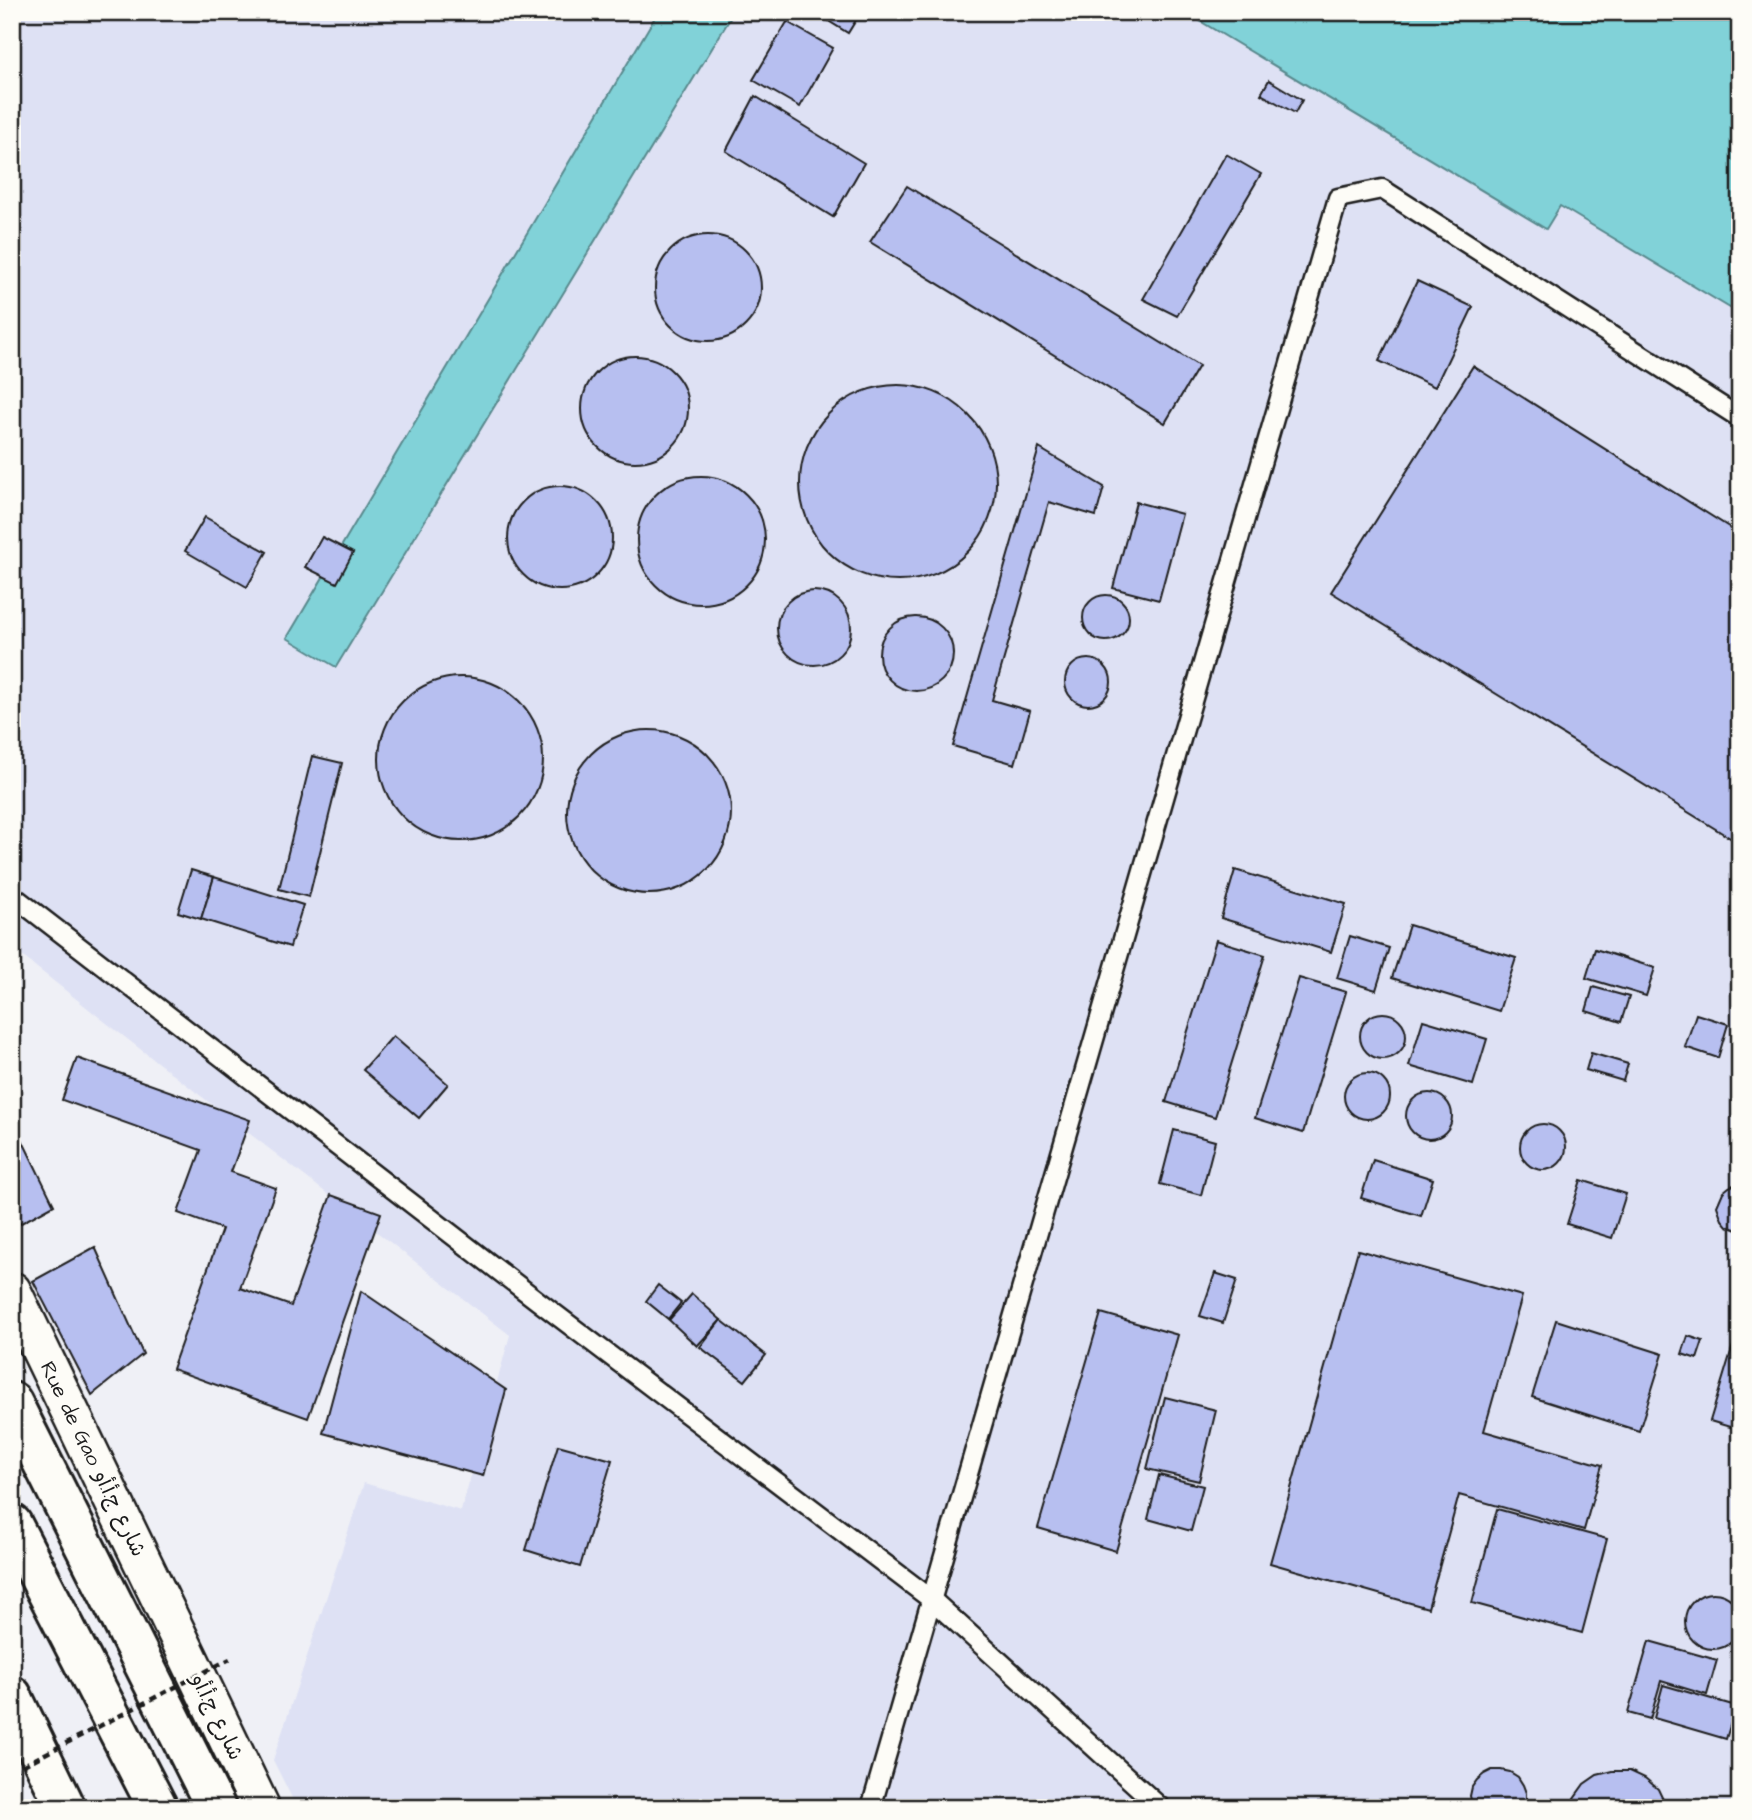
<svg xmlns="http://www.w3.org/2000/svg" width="1752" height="1820" viewBox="0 0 1752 1820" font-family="'Architects Daughter','Playpen Sans Arabic',sans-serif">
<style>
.built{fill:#dee1f4}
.water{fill:#81d2d8;stroke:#59898d;stroke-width:2}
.building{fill:#b7bff0;stroke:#1c1c1c;stroke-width:2}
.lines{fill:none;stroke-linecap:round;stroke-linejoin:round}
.service-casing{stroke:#1c1c1c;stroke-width:23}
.minor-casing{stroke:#1c1c1c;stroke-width:42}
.trunk-casing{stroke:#1c1c1c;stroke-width:44}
.motorway-casing{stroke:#1c1c1c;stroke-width:44}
.service{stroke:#fdfcf7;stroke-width:18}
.minor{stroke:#fdfcf7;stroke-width:37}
.trunk{stroke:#fdfcf7;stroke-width:38}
.motorway{stroke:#fdfcf7;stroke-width:38}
.path-bridge{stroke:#1c1c1c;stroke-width:4.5;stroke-dasharray:7 5;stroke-linecap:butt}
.labels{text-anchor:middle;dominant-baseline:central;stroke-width:5;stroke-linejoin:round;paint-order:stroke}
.street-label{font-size:21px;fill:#1c1c1c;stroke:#fdfcf7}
</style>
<rect width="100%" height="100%" fill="#eff0f6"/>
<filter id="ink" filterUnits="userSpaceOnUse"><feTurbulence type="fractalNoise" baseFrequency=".0143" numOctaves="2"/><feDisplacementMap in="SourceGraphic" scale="14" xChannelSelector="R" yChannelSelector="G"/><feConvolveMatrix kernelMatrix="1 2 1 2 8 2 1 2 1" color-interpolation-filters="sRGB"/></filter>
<g filter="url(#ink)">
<path class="built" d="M 12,12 L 1185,12 L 1546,229 L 1560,206 L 1740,314 L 1740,1808 L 297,1808 L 273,1760 L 364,1483 L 461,1511 L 510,1335 L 104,1021 L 12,948 Z"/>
<g class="water">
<path d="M 658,12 L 734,12 L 336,667 L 287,638 Z"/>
<path d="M 1185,12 L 1740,12 L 1740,314 L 1560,206 L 1546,229 Z"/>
</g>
<g class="building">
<path d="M 814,12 L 861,12 L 848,33 Z"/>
<path d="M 787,22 L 833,48 L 800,107 L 753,80 Z"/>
<path d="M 1269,80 L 1302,100 L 1295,113 L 1261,94 Z"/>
<path d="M 755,96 L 864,163 L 833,217 L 726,151 Z"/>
<path d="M 1226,154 L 1261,174 L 1177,316 L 1143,299 Z"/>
<path d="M 907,186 L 1199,366 L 1165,423 L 870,242 Z"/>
<circle cx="708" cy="288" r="53"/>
<path d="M 1417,281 L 1473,307 L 1435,387 L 1379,361 Z"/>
<circle cx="635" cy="409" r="53"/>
<path d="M 1473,366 L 1740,534 L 1740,844 L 1331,592 Z"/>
<circle cx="898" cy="483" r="98"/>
<path d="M 1039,448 L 1104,487 L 1096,516 L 1049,502 L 992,700 L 1030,711 L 1015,764 L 953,746 Z"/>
<circle cx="701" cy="540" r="64"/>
<circle cx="560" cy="538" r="52"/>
<path d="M 1136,502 L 1182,514 L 1159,600 L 1113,588 Z"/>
<path d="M 205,517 L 267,552 L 247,587 L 185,551 Z"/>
<path d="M 322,537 L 353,553 L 337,583 L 305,567 Z"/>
<circle cx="814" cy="628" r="37"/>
<circle cx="1106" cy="618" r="23"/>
<circle cx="916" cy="654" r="37"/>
<circle cx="1088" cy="682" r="23"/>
<circle cx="461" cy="759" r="82"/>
<circle cx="649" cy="812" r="82"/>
<path d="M 312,756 L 342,763 L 309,897 L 279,889 Z"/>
<path d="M 191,870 L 214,877 L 201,919 L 178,912 Z"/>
<path d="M 1235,870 L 1346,904 L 1331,952 L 1221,918 Z"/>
<path d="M 214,877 L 303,905 L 290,947 L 201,919 Z"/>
<path d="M 1409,925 L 1516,958 L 1499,1011 L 1392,978 Z"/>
<path d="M 1350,936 L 1389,948 L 1376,990 L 1337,978 Z"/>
<path d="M 1216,940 L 1265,955 L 1215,1117 L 1166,1102 Z"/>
<path d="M 1595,949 L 1655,968 L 1646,996 L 1586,978 Z"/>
<path d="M 1299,978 L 1346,992 L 1303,1133 L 1255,1118 Z"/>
<path d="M 1593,987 L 1629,997 L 1621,1022 L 1586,1011 Z"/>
<circle cx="1383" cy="1036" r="23"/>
<path d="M 1696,1014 L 1728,1024 L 1718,1058 L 1685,1047 Z"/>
<path d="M 1423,1020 L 1487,1039 L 1473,1085 L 1409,1066 Z"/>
<path d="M 393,1036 L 448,1084 L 419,1118 L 363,1070 Z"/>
<path d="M 1591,1053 L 1628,1064 L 1623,1081 L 1586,1070 Z"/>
<path d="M 77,1058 L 250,1120 L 231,1172 L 276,1188 L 240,1288 L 291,1306 L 331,1195 L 381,1213 L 308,1418 L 172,1369 L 222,1229 L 178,1213 L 201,1150 L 62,1100 Z"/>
<circle cx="1367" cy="1096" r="23"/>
<circle cx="1429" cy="1116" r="23"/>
<path d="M 12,1119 L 54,1205 L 12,1228 Z"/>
<circle cx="1543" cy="1147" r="23"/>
<path d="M 1174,1130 L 1215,1141 L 1201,1195 L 1160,1184 Z"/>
<path d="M 1373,1160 L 1433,1179 L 1421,1216 L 1361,1198 Z"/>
<path d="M 1581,1180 L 1626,1194 L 1612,1238 L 1567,1224 Z"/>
<path d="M 1736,1184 L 1740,1184 L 1740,1231 L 1727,1226 L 1722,1220 L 1717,1206 L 1723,1192 L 1729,1187 Z"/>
<path d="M 95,1247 L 143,1354 L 92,1395 L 33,1281 Z"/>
<path d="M 1358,1250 L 1522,1296 L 1484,1431 L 1602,1465 L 1584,1530 L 1459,1495 L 1428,1608 L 1270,1563 Z"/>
<path d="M 1215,1273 L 1237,1280 L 1223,1323 L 1200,1316 Z"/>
<path d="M 658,1285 L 681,1303 L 668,1319 L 646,1301 Z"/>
<path d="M 361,1291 L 506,1390 L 483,1476 L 323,1433 Z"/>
<path d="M 692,1294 L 721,1320 L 697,1346 L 669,1320 Z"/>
<path d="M 1101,1313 L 1178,1335 L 1116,1551 L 1038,1528 Z"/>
<path d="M 721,1320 L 766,1355 L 745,1381 L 700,1347 Z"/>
<path d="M 1556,1320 L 1663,1354 L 1639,1431 L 1532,1397 Z"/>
<path d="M 1688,1336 L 1703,1341 L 1697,1359 L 1682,1354 Z"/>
<path d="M 1734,1342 L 1740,1344 L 1740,1430 L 1710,1421 Z"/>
<path d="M 1165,1397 L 1216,1410 L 1199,1481 L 1147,1469 Z"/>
<path d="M 558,1445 L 612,1460 L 580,1567 L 526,1550 Z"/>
<path d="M 1159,1475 L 1203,1486 L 1191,1531 L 1148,1519 Z"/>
<path d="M 1497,1509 L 1607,1539 L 1582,1633 L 1472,1603 Z"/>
<circle cx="1713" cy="1621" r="28"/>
<path d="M 1649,1641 L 1717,1660 L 1707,1695 L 1661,1681 L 1650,1719 L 1628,1713 Z"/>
<path d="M 1663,1685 L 1736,1706 L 1726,1739 L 1654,1718 Z"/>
<path d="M 1492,1770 L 1501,1770 L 1510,1772 L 1518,1777 L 1523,1785 L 1526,1793 L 1526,1803 L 1524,1808 L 1473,1808 L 1470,1796 L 1472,1787 L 1477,1780 L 1484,1774 Z"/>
<path d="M 1613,1771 L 1630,1771 L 1645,1778 L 1658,1789 L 1667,1808 L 1571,1808 L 1574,1798 L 1584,1784 L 1597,1775 Z"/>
<path d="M 1688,1799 L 1716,1807 L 1716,1808 L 1685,1808 Z"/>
</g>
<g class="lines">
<defs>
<g id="service">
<path d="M 12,895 L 538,1301 L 931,1599 L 1161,1808"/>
<path d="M 871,1808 L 1338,198 L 1382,189 L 1740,418"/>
</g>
<path id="minor" d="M 12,1291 L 261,1808"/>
<path id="trunk" d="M 12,1402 L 216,1808"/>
<g id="motorway">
<path d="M 12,1524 L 158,1808"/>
<path d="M 12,1696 L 66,1808"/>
</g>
</defs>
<use href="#service" class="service-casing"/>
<use href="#minor" class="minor-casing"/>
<use href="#trunk" class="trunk-casing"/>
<use href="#motorway" class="motorway-casing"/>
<use href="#service" class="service"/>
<use href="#minor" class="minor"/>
<use href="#trunk" class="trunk"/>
<use href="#motorway" class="motorway"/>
<path class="path-bridge" d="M 12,1771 L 230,1659"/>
</g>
</g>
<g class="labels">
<g class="street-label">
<text transform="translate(93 1459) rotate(64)">Rue de Gao شارع ج.أ.أو</text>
<text transform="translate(217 1717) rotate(64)">شارع ج.أ.أو</text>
</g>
</g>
<rect width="1752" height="1820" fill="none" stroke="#fdfcf7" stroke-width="42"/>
<rect x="21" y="21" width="1710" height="1778" fill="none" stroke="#1c1c1c" stroke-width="2.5" filter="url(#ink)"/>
</svg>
